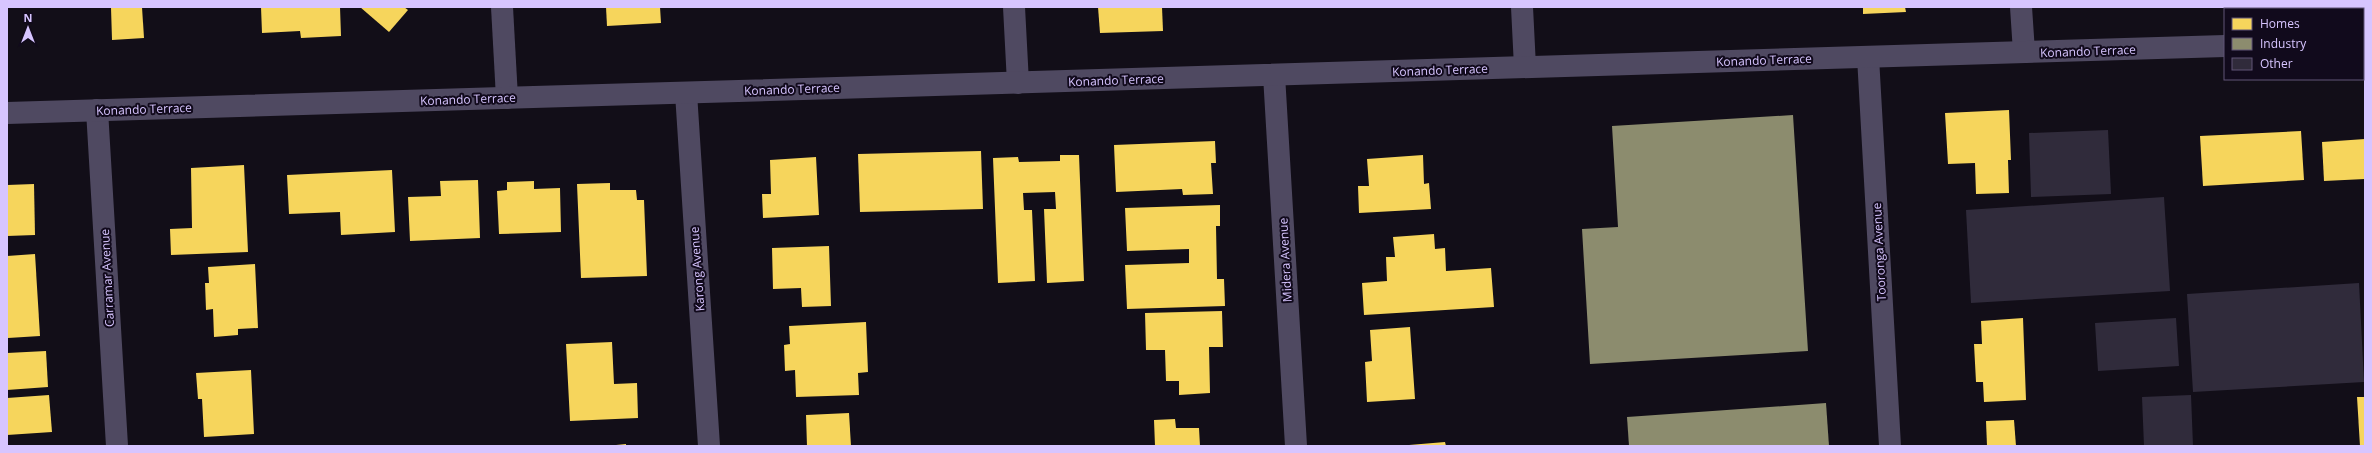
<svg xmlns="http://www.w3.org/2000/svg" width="2372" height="453" viewBox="0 0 2372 453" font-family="'Open Sans',sans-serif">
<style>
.homes{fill:#f6d55c}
.industry{fill:#8c8c6e}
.building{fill:#302b3b}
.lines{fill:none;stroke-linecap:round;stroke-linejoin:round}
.minor{stroke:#4f4961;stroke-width:22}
.labels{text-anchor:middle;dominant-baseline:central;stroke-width:4;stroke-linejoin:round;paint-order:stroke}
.street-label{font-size:12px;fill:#d7c5ff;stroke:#110a1c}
</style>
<rect width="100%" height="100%" fill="#120e18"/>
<g class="homes">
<path d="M 111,7 L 142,7 L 144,38 L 112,40 Z"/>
<path d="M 261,7 L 340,7 L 341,36 L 301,38 L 300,31 L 262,33 Z"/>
<path d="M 360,7 L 404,7 L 408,10 L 389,32 Z"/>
<path d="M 606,7 L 660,7 L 661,23 L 607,26 Z"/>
<path d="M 1098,7 L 1162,7 L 1163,31 L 1100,33 Z"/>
<path d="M 1863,7 L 1905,7 L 1906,12 L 1863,14 Z"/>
<path d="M 2009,110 L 2011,160 L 2008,160 L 2009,193 L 1976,194 L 1975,163 L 1948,164 L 1945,113 Z"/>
<path d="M 2301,131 L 2304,180 L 2203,186 L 2200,136 Z"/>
<path d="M 2365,139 L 2365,179 L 2324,181 L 2322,142 Z"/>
<path d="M 1215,141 L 1216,163 L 1211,163 L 1213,194 L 1183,195 L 1182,189 L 1116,192 L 1114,145 Z"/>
<path d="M 981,151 L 983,209 L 860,212 L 858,154 Z"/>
<path d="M 1060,155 L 1079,155 L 1084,281 L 1047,283 L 1044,209 L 1056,209 L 1055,192 L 1023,193 L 1024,210 L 1032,210 L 1035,281 L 998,283 L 993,158 L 1018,157 L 1019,162 L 1060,161 Z"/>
<path d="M 1423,155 L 1424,184 L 1429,183 L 1431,209 L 1359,213 L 1358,186 L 1369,186 L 1367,159 Z"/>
<path d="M 816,157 L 819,215 L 763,218 L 762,194 L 771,194 L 770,160 Z"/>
<path d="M 244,165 L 248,252 L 171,255 L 170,229 L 192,228 L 191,168 Z"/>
<path d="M 392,170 L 395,232 L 341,235 L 340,212 L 289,214 L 287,175 Z"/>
<path d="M 478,180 L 480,238 L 410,241 L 408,197 L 441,196 L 440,181 Z"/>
<path d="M 534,181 L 534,189 L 560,188 L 561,232 L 499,234 L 497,191 L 507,190 L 507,182 Z"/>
<path d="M 610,183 L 610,190 L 636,190 L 637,200 L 644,200 L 647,276 L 581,278 L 577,184 Z"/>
<path d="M 34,184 L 35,235 L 7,236 L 7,185 Z"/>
<path d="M 1220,205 L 1220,226 L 1216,226 L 1217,279 L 1224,279 L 1225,306 L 1127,309 L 1125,265 L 1189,263 L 1189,249 L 1127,251 L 1125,208 Z"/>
<path d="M 1434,234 L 1435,249 L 1445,248 L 1446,271 L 1491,268 L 1494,307 L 1364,315 L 1362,283 L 1387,281 L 1386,257 L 1395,257 L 1393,237 Z"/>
<path d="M 829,246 L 831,306 L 802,307 L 801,288 L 773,289 L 772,248 Z"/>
<path d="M 35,254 L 40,336 L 8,338 L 7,256 Z"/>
<path d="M 255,264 L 258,328 L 238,329 L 238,335 L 214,337 L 213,309 L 206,310 L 205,283 L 209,283 L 208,267 Z"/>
<path d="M 1222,311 L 1223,347 L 1209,347 L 1210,393 L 1179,395 L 1179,381 L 1166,381 L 1165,350 L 1146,350 L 1145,313 Z"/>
<path d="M 2023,318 L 2026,400 L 1984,402 L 1983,382 L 1976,382 L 1974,344 L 1982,344 L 1981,321 Z"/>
<path d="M 866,322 L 868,372 L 858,373 L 859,395 L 796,397 L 795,370 L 785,371 L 784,345 L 790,344 L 789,326 Z"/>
<path d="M 1410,327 L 1415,399 L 1367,402 L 1365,362 L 1372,361 L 1370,330 Z"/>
<path d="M 612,342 L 614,384 L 637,383 L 638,418 L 570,421 L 566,344 Z"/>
<path d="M 46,351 L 48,387 L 7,390 L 7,353 Z"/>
<path d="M 251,370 L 254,434 L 204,437 L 202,399 L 198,399 L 196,373 Z"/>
<path d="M 49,395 L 52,432 L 7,435 L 7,398 Z"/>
<path d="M 2357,397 L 2365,397 L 2365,446 L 2360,446 Z"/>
<path d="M 849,413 L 851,446 L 807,446 L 806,415 Z"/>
<path d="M 1175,419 L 1176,428 L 1199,428 L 1200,446 L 1155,446 L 1154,420 Z"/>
<path d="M 2014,420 L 2016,446 L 1987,446 L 1986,421 Z"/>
<path d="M 1445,442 L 1446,446 L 1409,446 L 1409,445 Z"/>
<path d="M 626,444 L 626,446 L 616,446 L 616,445 Z"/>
</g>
<g class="industry">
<path d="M 1793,115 L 1808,351 L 1590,364 L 1582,229 L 1618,227 L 1612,126 Z"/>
<path d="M 1826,403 L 1829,446 L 1629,446 L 1627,417 Z"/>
</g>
<g class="building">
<path d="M 2108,130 L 2111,194 L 2031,197 L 2029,133 Z"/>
<path d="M 2164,197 L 2170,291 L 1971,303 L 1966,210 Z"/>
<path d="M 2359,283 L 2364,382 L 2193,392 L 2187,294 Z"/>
<path d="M 2176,318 L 2179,366 L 2098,371 L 2095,323 Z"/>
<path d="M 2191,395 L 2193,446 L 2144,446 L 2142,397 Z"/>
</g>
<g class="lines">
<g class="minor">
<path d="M 502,7 L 507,98"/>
<path d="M 1014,7 L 1018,83"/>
<path d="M 1522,7 L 1525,67"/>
<path d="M 2021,7 L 2024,52"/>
<path d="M 2363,42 L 2365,42"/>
<path d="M 1868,57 L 1890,446"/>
<path d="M 1274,75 L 1296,446"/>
<path d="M 686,93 L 709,446"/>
<path d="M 97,110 L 117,446"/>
<path d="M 7,113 L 2225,46"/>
</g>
</g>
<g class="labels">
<g class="street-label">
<text transform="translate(2088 51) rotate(-2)">Konando Terrace</text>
<text transform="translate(1764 60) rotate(-2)">Konando Terrace</text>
<text transform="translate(1440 70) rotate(-2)">Konando Terrace</text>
<text transform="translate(1116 80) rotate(-2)">Konando Terrace</text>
<text transform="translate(792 89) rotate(-2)">Konando Terrace</text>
<text transform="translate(468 99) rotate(-2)">Konando Terrace</text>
<text transform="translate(144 109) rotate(-2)">Konando Terrace</text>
<text transform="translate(1879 252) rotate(-93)">Tooronga Avenue</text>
<text transform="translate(1285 260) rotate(-93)">Midera Avenue</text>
<text transform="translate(697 269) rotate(-94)">Karong Avenue</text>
<text transform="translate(107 278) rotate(-93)">Carramar Avenue</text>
</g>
</g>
<rect width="2372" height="453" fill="none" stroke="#d7c5ff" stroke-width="16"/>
<rect x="2224" y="8" width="140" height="72" fill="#110a1c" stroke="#605577"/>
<rect x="2232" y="18" width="20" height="12" fill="#f6d55c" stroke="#605577"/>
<text x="2260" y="28" font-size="12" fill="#d7c5ff">Homes</text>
<rect x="2232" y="38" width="20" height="12" fill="#8c8c6e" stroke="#605577"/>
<text x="2260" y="48" font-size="12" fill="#d7c5ff">Industry</text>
<rect x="2232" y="58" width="20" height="12" fill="#302b3b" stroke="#605577"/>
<text x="2260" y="68" font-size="12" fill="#d7c5ff">Other</text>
<g transform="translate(28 28)" stroke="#110a1c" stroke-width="3" paint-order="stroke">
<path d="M0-3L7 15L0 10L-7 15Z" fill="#d7c5ff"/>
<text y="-6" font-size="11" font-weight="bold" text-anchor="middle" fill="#d7c5ff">N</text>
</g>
</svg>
